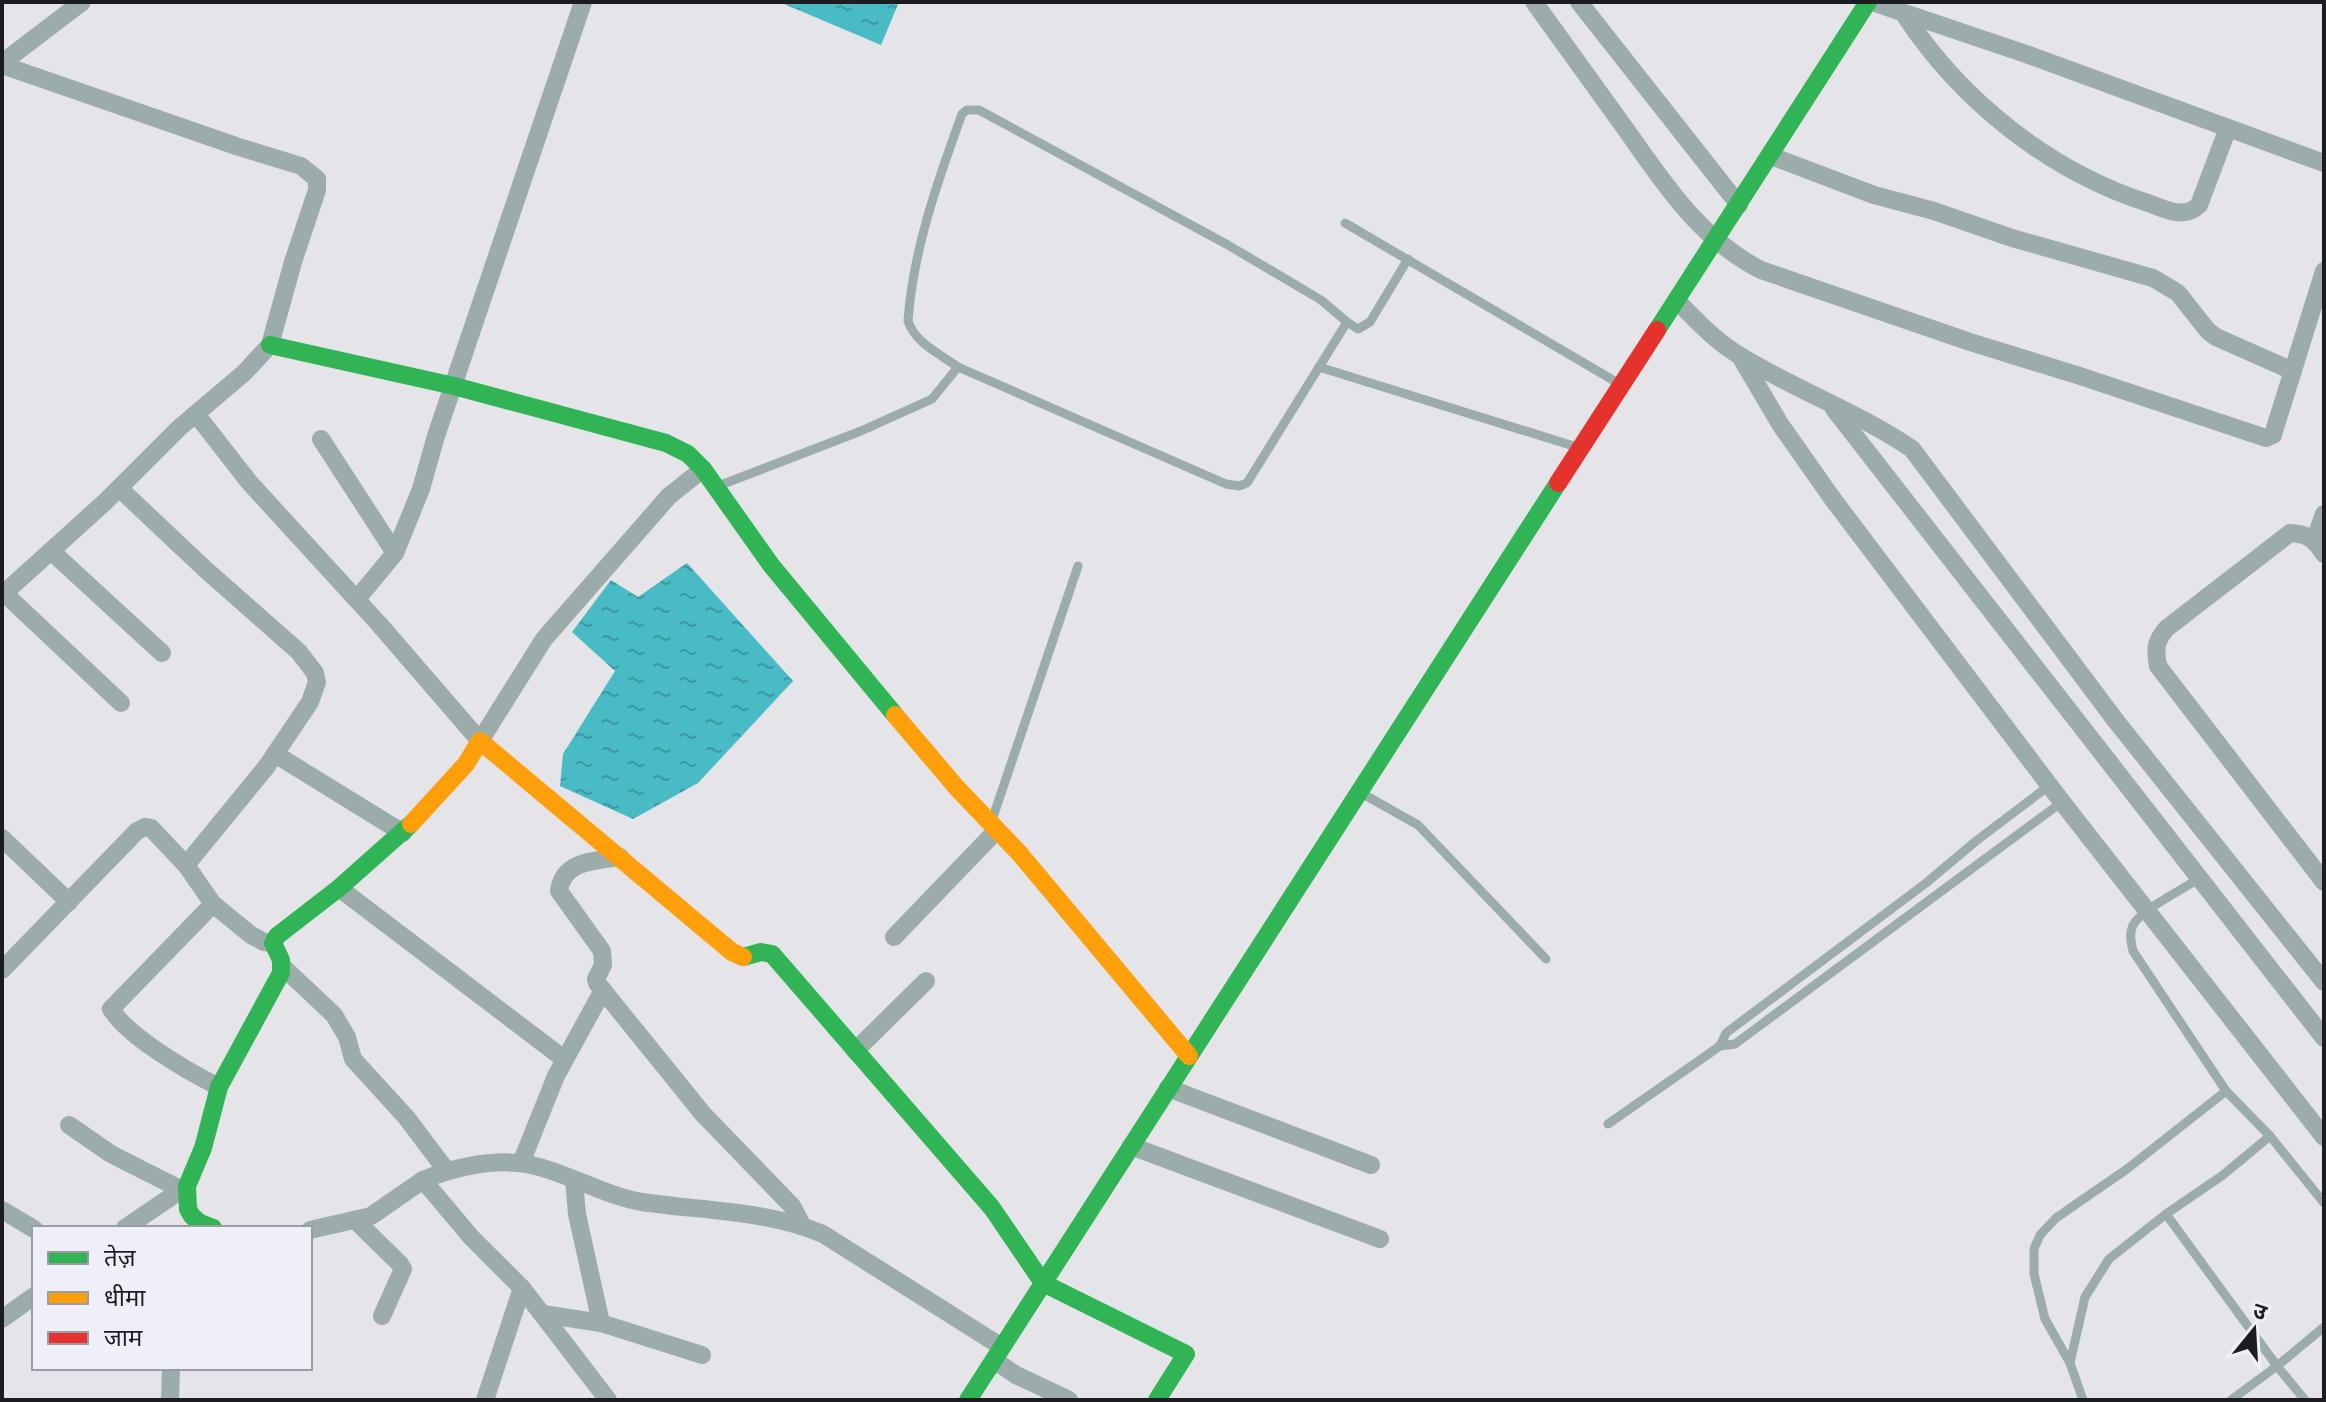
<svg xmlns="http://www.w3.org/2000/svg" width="2326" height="1402" viewBox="0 0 2326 1402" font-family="'PT Serif','Noto Sans Devanagari',serif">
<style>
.water{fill:url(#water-ripples)}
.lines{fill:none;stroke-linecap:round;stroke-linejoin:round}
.lane{stroke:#9bacab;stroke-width:9}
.street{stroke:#9bacab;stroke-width:18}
.fast{stroke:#30b455;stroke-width:18}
.slow{stroke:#ff9f0a;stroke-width:18}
.jam{stroke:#e5322d;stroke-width:18}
</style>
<defs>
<pattern id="water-ripples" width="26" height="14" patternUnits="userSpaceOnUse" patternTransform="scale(2)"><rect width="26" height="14" fill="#48bbc5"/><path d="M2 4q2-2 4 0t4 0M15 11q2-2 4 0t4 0" fill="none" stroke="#3b97a0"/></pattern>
</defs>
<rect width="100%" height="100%" fill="#e4e4e9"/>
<g class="water">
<path d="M 785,2 L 899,2 L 881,45 L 784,4 Z"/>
<path d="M 687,563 L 793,681 L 698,783 L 633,819 L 560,786 L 563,754 L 615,671 L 572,632 L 611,580 L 638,597 Z"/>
</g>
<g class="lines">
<g class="lane">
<path d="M 1345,223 L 1618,383"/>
<path d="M 958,367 C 940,354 915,343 908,321 C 913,250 938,180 962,114 L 967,110 L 979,110 L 1228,245 L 1321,300 L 1347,322 L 1358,329 L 1370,322 L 1408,259"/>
<path d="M 1319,367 L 1577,447"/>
<path d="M 718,486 L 861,431 L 932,399 L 958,367 L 1226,484 L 1239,486 L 1247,483 L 1347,322"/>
<path d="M 1363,794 L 1418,825 L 1546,959"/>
<path d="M 992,820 L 1078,566"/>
<path d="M 1720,1046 L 1726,1033 L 1926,883 L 1976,841 L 2050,785"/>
<path d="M 2226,1091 L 2270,1136"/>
<path d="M 1608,1124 L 1720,1046 L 1735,1044 L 2062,802"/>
<path d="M 2166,1214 L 2277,1366 L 2324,1327"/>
<path d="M 2070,1363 L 2085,1297 L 2109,1259 L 2166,1214 L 2223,1175 L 2270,1136 L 2324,1203"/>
<path d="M 2083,1400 L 2070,1363 L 2045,1319 L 2034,1274 L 2034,1249 L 2040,1235 L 2056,1218 L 2127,1169 L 2226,1091 L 2133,951 C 2131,942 2129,934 2133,925 C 2142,909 2182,890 2198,879"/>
<path d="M 2231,1400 L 2277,1366 L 2305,1400"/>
</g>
<g class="street">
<path d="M 1534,2 C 1565,45 1596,88 1627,131 C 1665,185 1700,239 1761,270 L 1970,342 L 2080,376 L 2266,438 L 2273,435 L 2275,428 L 2324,271"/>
<path d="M 1579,2 L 1739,205"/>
<path d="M 1872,2 L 2026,54 L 2324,163"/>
<path d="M 1904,14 C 1961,101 2049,171 2148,203 C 2165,209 2184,220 2199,205 L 2228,128"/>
<path d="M 2,63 L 82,2"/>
<path d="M 2,65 L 239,147 L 301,166 L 317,179 L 317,190 L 293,262 L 270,345 L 244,373 L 179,428 L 105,502 L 2,595"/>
<path d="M 1771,156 L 1874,195 L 1934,211 L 2012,238 L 2153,278 L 2178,293 L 2208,331 L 2216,337 L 2293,371"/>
<path d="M 1677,301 C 1697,321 1717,343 1742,357 C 1798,391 1859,413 1912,449 L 2116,721 L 2324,982"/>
<path d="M 1740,356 L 1780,424 L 1832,498 L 2062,802 L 2324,1137"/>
<path d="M 1834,409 L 2324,1038"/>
<path d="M 196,414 L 249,482 L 379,624 L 480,741 L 544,639 L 669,496 L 703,469"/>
<path d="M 321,439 L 395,553"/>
<path d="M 119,488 L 206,570 L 299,652 L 315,673 L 317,682 L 310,702 L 267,766 L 186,865"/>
<path d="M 2315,539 L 2324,514"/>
<path d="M 51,551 L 162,653"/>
<path d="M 2324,554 C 2314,539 2308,534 2290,533 L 2167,628 C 2155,641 2155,650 2158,666 L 2324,882"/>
<path d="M 4,593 L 121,703"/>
<path d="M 357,599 L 395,553 L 421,489 L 436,436 L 583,2"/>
<path d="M 275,754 L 403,833"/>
<path d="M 2,838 L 69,902"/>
<path d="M 620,857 C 595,861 563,860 559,891 L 602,951 L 603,965 L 596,979 L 597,983 L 703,1114 L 792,1206 L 802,1225"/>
<path d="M 339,888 L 564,1059"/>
<path d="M 213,904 L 111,1009 C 128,1037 189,1072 219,1087"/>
<path d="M 894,937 L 997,830"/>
<path d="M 283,967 L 334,1015 L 347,1037 L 353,1059 L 406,1117 L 446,1170"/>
<path d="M 2,970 L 137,831 L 145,827 L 151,828 L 186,865 L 213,904 L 251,935 L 264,942 L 273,943"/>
<path d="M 855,1051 L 926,981"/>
<path d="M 1168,1088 L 1371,1165"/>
<path d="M 69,1125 L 111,1154 L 182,1190"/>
<path d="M 1131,1146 L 1380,1239"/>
<path d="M 521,1163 L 556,1076 L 603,990"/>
<path d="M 574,1180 L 577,1214 L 601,1323"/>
<path d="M 2,1210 L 34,1229"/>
<path d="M 355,1220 L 400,1264 L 403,1269 L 382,1316"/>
<path d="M 125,1228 L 187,1186"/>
<path d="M 310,1230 L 371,1216 L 423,1180"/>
<path d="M 522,1288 L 471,1237 L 423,1180 C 451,1168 488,1160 519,1163 C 557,1167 603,1196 642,1202 C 702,1211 767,1210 823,1234 L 1002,1347"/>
<path d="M 543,1314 L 601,1323 L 702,1355"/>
<path d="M 2,1319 L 34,1296"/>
<path d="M 994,1360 L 1016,1375 L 1069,1400"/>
<path d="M 170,1400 L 171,1368"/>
<path d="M 485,1400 L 522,1288 L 608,1400"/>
</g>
<g class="fast">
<path d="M 1657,330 L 1868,2"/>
<path d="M 270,345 L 454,386 L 666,443 L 688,454 L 703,469 L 771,565 L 895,715"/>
<path d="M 743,957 L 761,952 L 772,954 L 992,1208 L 1043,1283 L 1186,1354 L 1157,1400"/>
<path d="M 213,1228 L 200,1223 L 192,1216 L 188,1209 L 187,1186 L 203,1148 L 219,1087 L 281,973 L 281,960 L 273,943 L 277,936 L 339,888 L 411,824"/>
<path d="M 968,1400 L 1558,483"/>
</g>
<g class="slow">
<path d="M 895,715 L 957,788 L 1020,854 L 1189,1056"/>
<path d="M 411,824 L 466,764 L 480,741 L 732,952 L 743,957"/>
</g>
<path class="jam" d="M 1558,483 L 1657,330"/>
</g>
<rect width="2326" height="1402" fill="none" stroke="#1d1d21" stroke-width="8"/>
<rect x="32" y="1226" width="280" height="144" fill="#eeeff9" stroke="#9a9ba3" stroke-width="2"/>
<rect x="48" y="1252" width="40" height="12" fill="#30b455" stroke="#9a9ba3" stroke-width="2"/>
<text x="104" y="1266" font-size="24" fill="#1d1d21">तेज़</text>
<rect x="48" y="1292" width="40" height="12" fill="#ff9f0a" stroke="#9a9ba3" stroke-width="2"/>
<text x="104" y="1306" font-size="24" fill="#1d1d21">धीमा</text>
<rect x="48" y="1332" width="40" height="12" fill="#e5322d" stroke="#9a9ba3" stroke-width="2"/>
<text x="104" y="1346" font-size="24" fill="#1d1d21">जाम</text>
<g transform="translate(2254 1330) rotate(18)" stroke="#eeeff9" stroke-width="6" paint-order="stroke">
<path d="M0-6L14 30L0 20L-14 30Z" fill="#1d1d21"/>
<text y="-12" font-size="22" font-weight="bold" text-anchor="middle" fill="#1d1d21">उ</text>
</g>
</svg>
